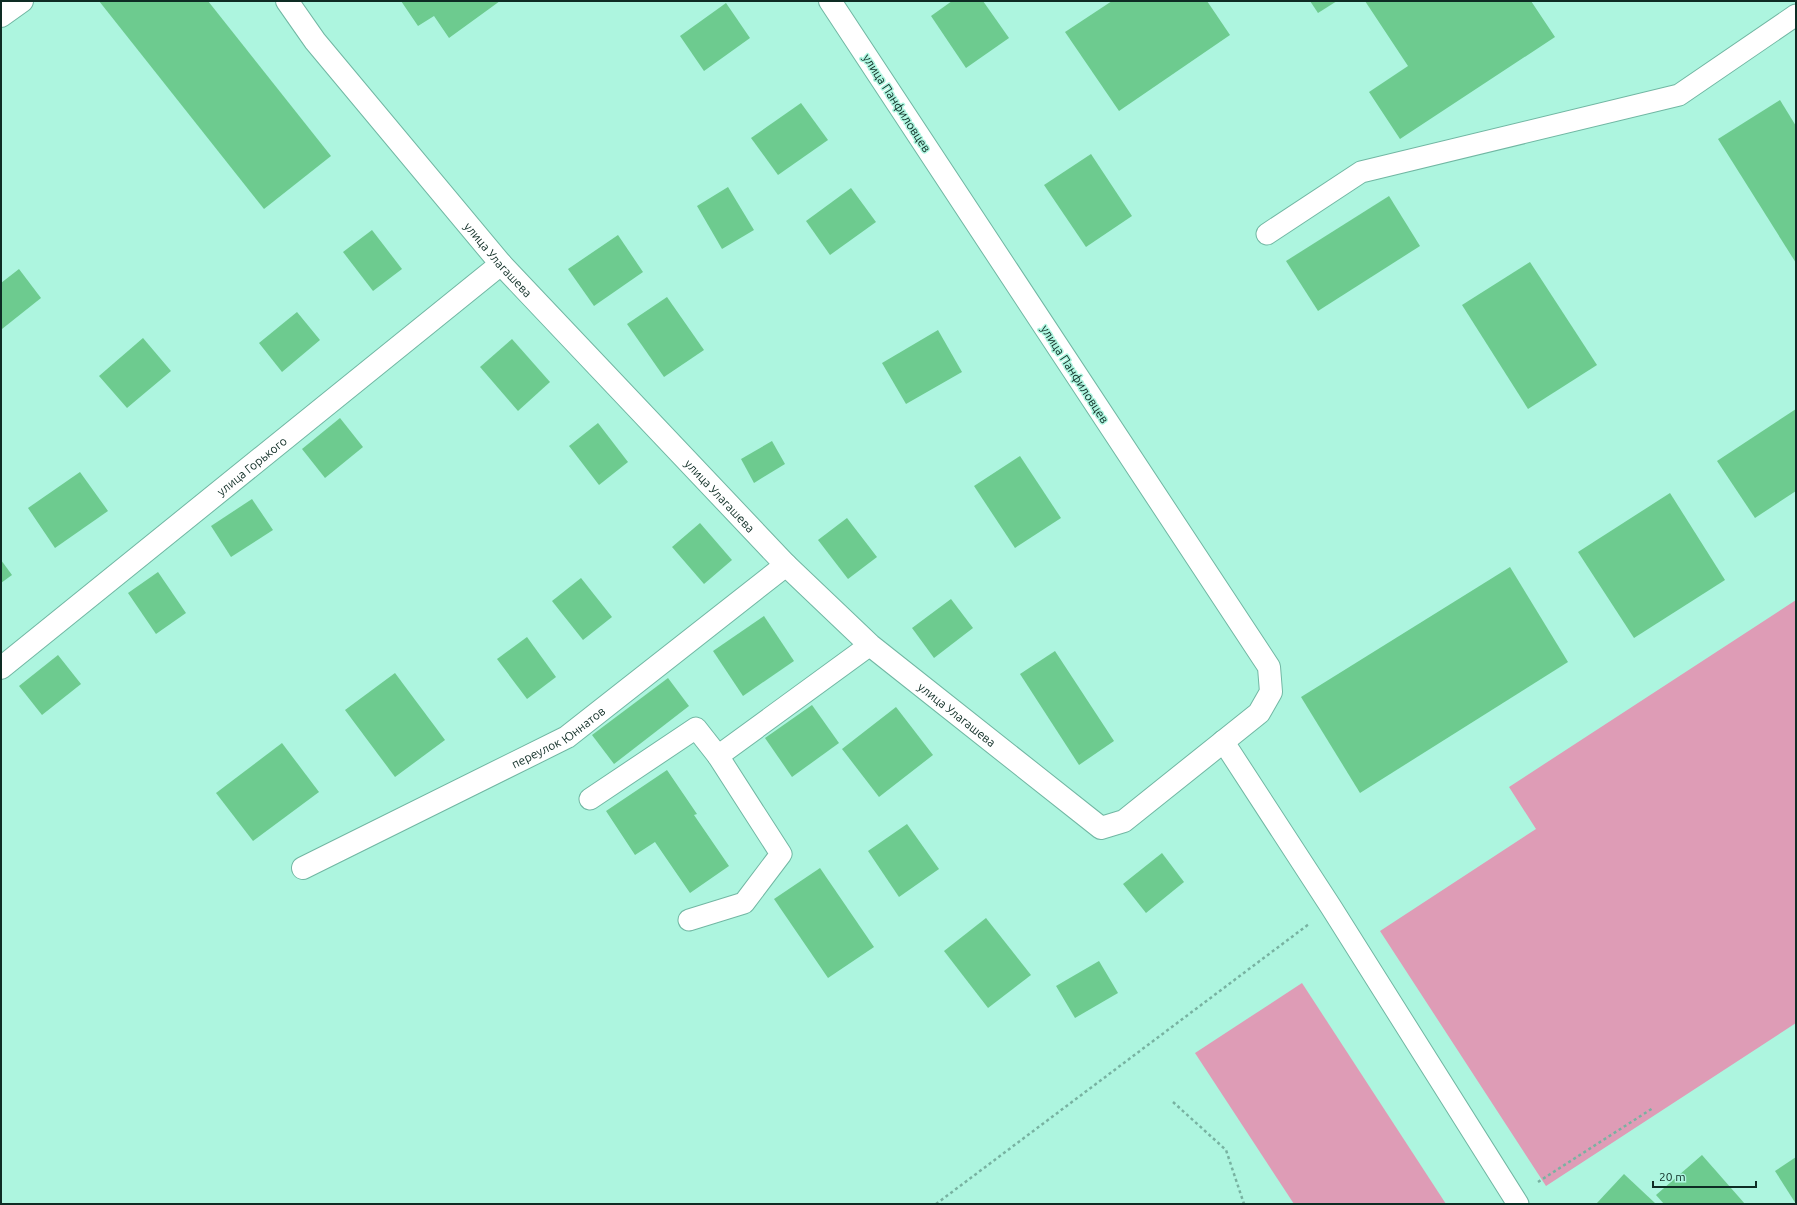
<svg xmlns="http://www.w3.org/2000/svg" width="1797" height="1205" viewBox="0 0 1797 1205" font-family="Ubuntu,sans-serif">
<style>
.green{fill:#de9cb6}
.building{fill:#6dcb8f}
.lines{fill:none;stroke-linecap:round;stroke-linejoin:round}
.service-casing{stroke:#71b7a3;stroke-width:23}
.minor-casing{stroke:#71b7a3;stroke-width:24}
.path{stroke:#78b2a1;stroke-width:2.5;stroke-dasharray:3 3;stroke-linecap:butt}
.service{stroke:#fff;stroke-width:21}
.minor{stroke:#fff;stroke-width:22}
.labels{text-anchor:middle;dominant-baseline:central;stroke-width:3;stroke-linejoin:round;paint-order:stroke}
.street-label{font-size:12px;fill:#0e2c24;stroke:#adf5df}
</style>
<rect width="100%" height="100%" fill="#adf5df"/>
<g class="green">
<path d="M 1796,600 L 1796,1023 L 1546,1186 L 1380,931 L 1536,829 L 1509,787 Z"/>
<path d="M 1302,983 L 1446,1204 L 1294,1204 L 1195,1053 Z"/>
</g>
<g class="building">
<path d="M 99,1 L 208,1 L 331,156 L 264,209 Z"/>
<path d="M 401,1 L 500,1 L 449,38 L 434,16 L 418,26 Z"/>
<path d="M 952,1 L 983,1 L 1009,38 L 966,68 L 931,16 Z"/>
<path d="M 1112,1 L 1207,1 L 1230,35 L 1119,111 L 1065,32 Z"/>
<path d="M 1310,1 L 1337,1 L 1318,13 Z"/>
<path d="M 1365,1 L 1531,1 L 1555,37 L 1400,139 L 1369,92 L 1408,66 Z"/>
<path d="M 726,3 L 750,38 L 704,71 L 680,36 Z"/>
<path d="M 1780,100 L 1796,126 L 1796,263 L 1718,139 Z"/>
<path d="M 801,103 L 828,140 L 778,175 L 751,138 Z"/>
<path d="M 1091,154 L 1132,216 L 1086,247 L 1044,185 Z"/>
<path d="M 728,187 L 754,230 L 722,249 L 697,206 Z"/>
<path d="M 851,188 L 876,222 L 830,255 L 806,221 Z"/>
<path d="M 1389,196 L 1420,246 L 1318,311 L 1286,261 Z"/>
<path d="M 372,230 L 402,269 L 373,291 L 343,252 Z"/>
<path d="M 618,235 L 643,272 L 594,306 L 568,269 Z"/>
<path d="M 1530,262 L 1597,365 L 1528,409 L 1462,305 Z"/>
<path d="M 19,269 L 41,298 L 2,329 L 1,283 Z"/>
<path d="M 667,297 L 704,350 L 664,377 L 627,324 Z"/>
<path d="M 297,312 L 320,340 L 282,372 L 259,343 Z"/>
<path d="M 938,330 L 962,372 L 906,404 L 882,363 Z"/>
<path d="M 143,338 L 171,371 L 127,408 L 99,376 Z"/>
<path d="M 512,339 L 550,382 L 518,411 L 480,367 Z"/>
<path d="M 1796,409 L 1796,491 L 1755,518 L 1717,461 Z"/>
<path d="M 340,418 L 363,447 L 325,478 L 302,449 Z"/>
<path d="M 598,423 L 628,462 L 599,485 L 569,446 Z"/>
<path d="M 772,441 L 785,464 L 754,483 L 741,459 Z"/>
<path d="M 1020,456 L 1061,518 L 1015,548 L 974,486 Z"/>
<path d="M 80,472 L 108,511 L 55,548 L 28,508 Z"/>
<path d="M 1670,493 L 1725,580 L 1634,638 L 1578,552 Z"/>
<path d="M 252,499 L 273,530 L 231,557 L 211,526 Z"/>
<path d="M 847,518 L 877,557 L 848,579 L 818,540 Z"/>
<path d="M 700,523 L 732,560 L 704,584 L 672,547 Z"/>
<path d="M 1,560 L 12,575 L 1,583 Z"/>
<path d="M 1510,567 L 1568,662 L 1360,793 L 1301,697 Z"/>
<path d="M 158,572 L 186,613 L 156,634 L 128,593 Z"/>
<path d="M 581,578 L 612,617 L 583,640 L 552,601 Z"/>
<path d="M 951,599 L 973,628 L 934,658 L 912,628 Z"/>
<path d="M 764,616 L 794,661 L 743,696 L 713,651 Z"/>
<path d="M 527,637 L 556,677 L 527,699 L 497,659 Z"/>
<path d="M 1055,651 L 1114,741 L 1079,765 L 1020,674 Z"/>
<path d="M 58,655 L 81,684 L 42,715 L 19,686 Z"/>
<path d="M 395,673 L 445,740 L 395,777 L 345,710 Z"/>
<path d="M 668,678 L 689,706 L 614,764 L 592,735 Z"/>
<path d="M 812,705 L 839,743 L 792,777 L 765,738 Z"/>
<path d="M 896,707 L 933,755 L 879,797 L 842,749 Z"/>
<path d="M 282,743 L 319,792 L 253,841 L 216,793 Z"/>
<path d="M 667,770 L 697,814 L 694,815 L 729,866 L 690,893 L 655,842 L 635,855 L 606,811 Z"/>
<path d="M 907,824 L 939,869 L 899,897 L 868,851 Z"/>
<path d="M 1162,853 L 1184,882 L 1146,913 L 1123,884 Z"/>
<path d="M 820,868 L 874,947 L 828,978 L 774,899 Z"/>
<path d="M 986,918 L 1031,975 L 988,1008 L 944,951 Z"/>
<path d="M 1099,961 L 1118,993 L 1075,1018 L 1056,986 Z"/>
<path d="M 1702,1155 L 1745,1204 L 1664,1204 L 1656,1195 Z"/>
<path d="M 1796,1157 L 1796,1204 L 1775,1171 Z"/>
<path d="M 1624,1174 L 1656,1204 L 1596,1204 Z"/>
</g>
<g class="lines">
<defs>
<g id="service">
<path d="M 1267,234 L 1361,172 L 1679,95 L 1796,15"/>
<path d="M 1223,741 L 1331,907 L 1518,1204"/>
<path d="M 718,756 L 870,645"/>
<path d="M 590,799 L 696,728 L 718,756 L 781,854 L 744,903 L 689,920"/>
</g>
<g id="minor">
<path id="s1" d="M 287,1 L 315,41 L 501,264 L 786,565 L 870,645 L 1101,828 L 1124,821 L 1259,713 L 1271,692 L 1269,667 L 830,1"/>
<path d="M 1,16 L 22,1"/>
<path id="s2" d="M 1,668 L 501,264"/>
<path id="s3" d="M 303,868 L 567,737 L 786,565"/>
</g>
</defs>
<use href="#service" class="service-casing"/>
<use href="#minor" class="minor-casing"/>
<g class="path">
<path d="M 1173,1102 L 1226,1150 L 1244,1204"/>
<path d="M 1538,1182 L 1653,1108"/>
<path d="M 936,1204 L 1309,924"/>
</g>
<use href="#service" class="service"/>
<use href="#minor" class="minor"/>
</g>
<g class="labels">
<g class="street-label">
<text transform="translate(897 103) rotate(57)">улица Панфиловцев</text>
<text stroke="none"><textPath href="#s1" startOffset="334">улица Улагашева</textPath></text>
<text transform="translate(1075 374) rotate(57)">улица Панфиловцев</text>
<text stroke="none"><textPath href="#s2" startOffset="322">улица Горького</textPath></text>
<text stroke="none"><textPath href="#s1" startOffset="658">улица Улагашева</textPath></text>
<text stroke="none"><textPath href="#s1" startOffset="981">улица Улагашева</textPath></text>
<text stroke="none"><textPath href="#s3" startOffset="287">переулок Юннатов</textPath></text>
</g>
</g>
<rect width="1797" height="1205" fill="none" stroke="#0e2c24" stroke-width="4"/>
<path d="M1653 1181v6h103v-6" fill="none" stroke="#0e2c24" stroke-width="2"/>
<text x="1659" y="1181" font-size="12" fill="#0e2c24" stroke="#adf5df" stroke-width="3" paint-order="stroke">20 m</text>
</svg>
